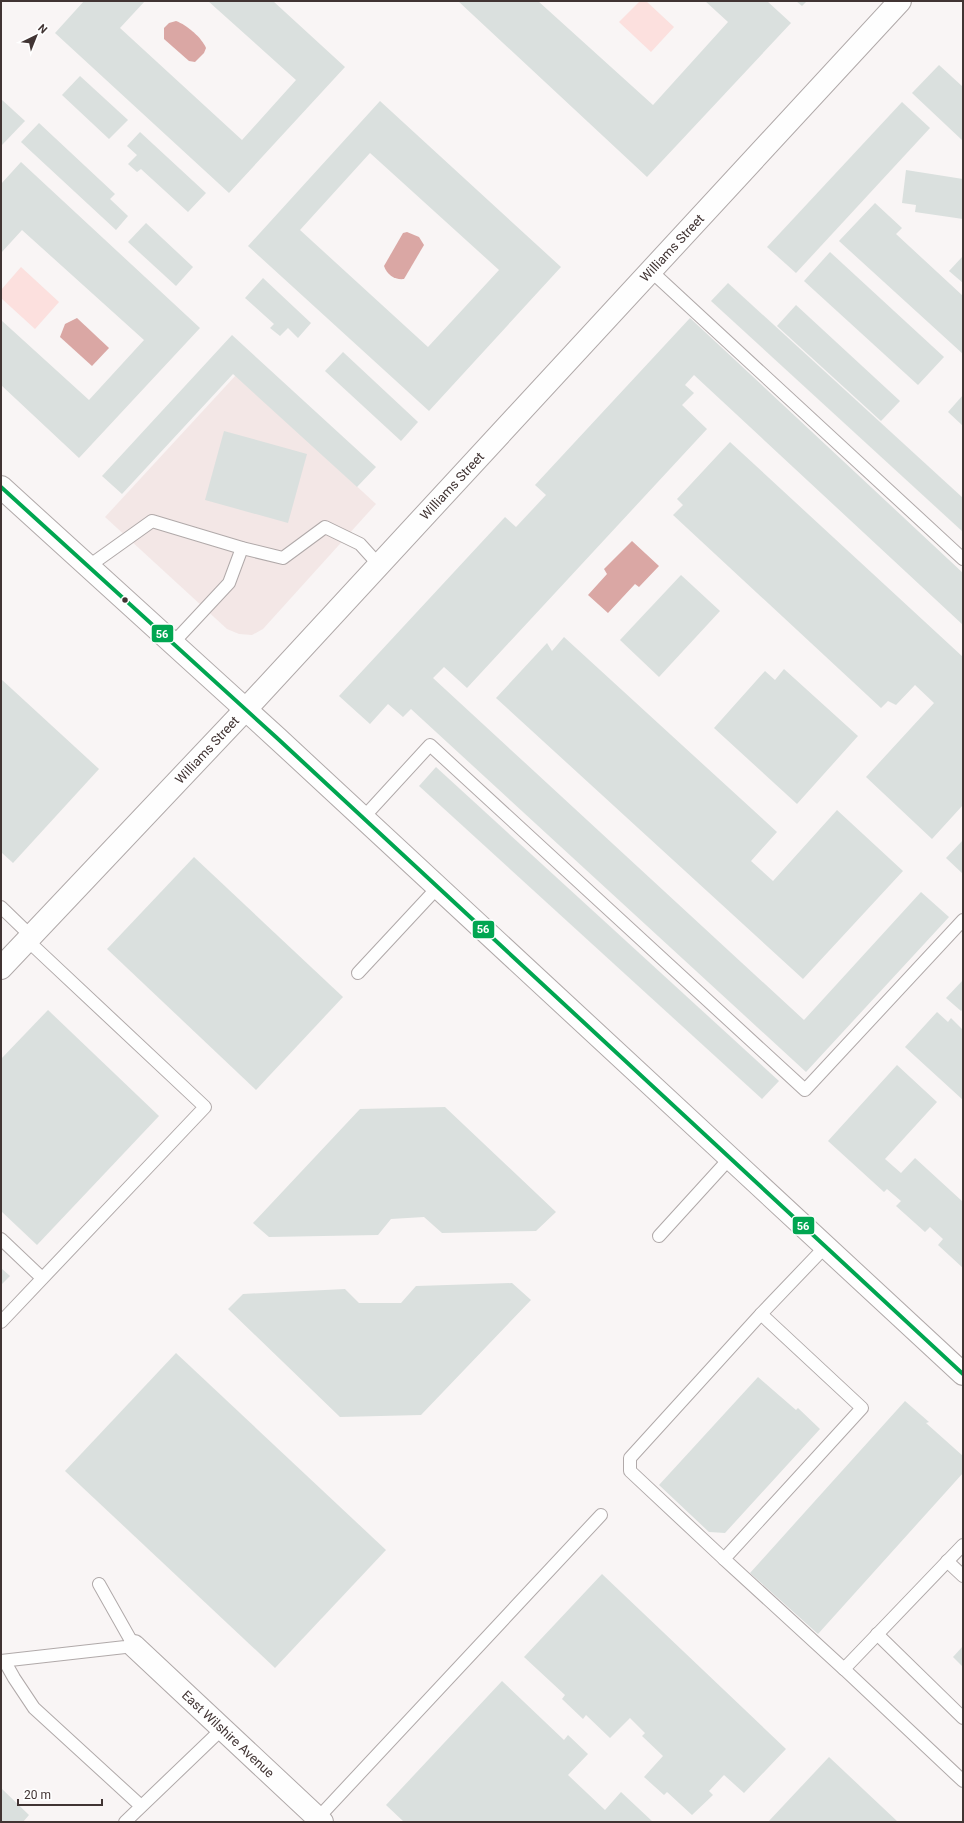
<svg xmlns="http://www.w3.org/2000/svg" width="964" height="1823" viewBox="0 0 964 1823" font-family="Roboto,sans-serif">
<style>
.built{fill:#f3e7e6}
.green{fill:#fce0de}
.water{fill:#daa7a4}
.building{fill:#dae0de;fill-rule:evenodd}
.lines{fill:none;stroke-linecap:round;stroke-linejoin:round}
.service-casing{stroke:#b0a9a9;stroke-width:14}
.minor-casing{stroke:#b0a9a9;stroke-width:24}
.tertiary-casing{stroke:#b0a9a9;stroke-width:24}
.secondary-casing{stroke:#b0a9a9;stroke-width:24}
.service{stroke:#fefefe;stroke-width:12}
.minor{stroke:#fefefe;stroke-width:22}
.tertiary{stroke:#fefefe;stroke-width:22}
.secondary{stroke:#fefefe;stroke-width:22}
.bus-1-casing{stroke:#fff;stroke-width:7}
.bus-1{stroke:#00a651;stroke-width:4}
.bus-dot{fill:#413433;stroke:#fff;stroke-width:1.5}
.labels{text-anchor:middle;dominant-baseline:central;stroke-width:4;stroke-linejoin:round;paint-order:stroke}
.street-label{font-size:13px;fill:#413433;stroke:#fff}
.line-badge{stroke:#fff;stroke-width:1.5}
.badge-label{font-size:11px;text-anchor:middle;font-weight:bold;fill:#fff}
</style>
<rect width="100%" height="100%" fill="#f9f5f5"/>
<path class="built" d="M 236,375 L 376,504 L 263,629 L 252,635 L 239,634 L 227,629 L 105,517 Z"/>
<g class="green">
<path d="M 640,1 L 646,1 L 674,27 L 651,52 L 619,22 Z"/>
<path d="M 21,267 L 59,302 L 35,329 L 1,298 L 1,290 Z"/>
</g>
<g class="water">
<path d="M 176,21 C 187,25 202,38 206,48 L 204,53 L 195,62 L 189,61 L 164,39 L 164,28 L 169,23 Z"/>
<path d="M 407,232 L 419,237 L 424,245 L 404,279 C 395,280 387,275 384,266 L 403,233 Z"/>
<path d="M 77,318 L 109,348 L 92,366 L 60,337 L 65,324 Z"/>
<path d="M 632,541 L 659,566 L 639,587 L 635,584 L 608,613 L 588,595 L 607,574 L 604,569 Z"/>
</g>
<g class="building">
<path d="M 84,1 L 145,1 L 120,28 L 242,140 L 296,80 L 208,1 L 273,1 L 345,67 L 229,193 L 55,33 Z"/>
<path d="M 458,1 L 538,1 L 653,105 L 728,22 L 705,1 L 767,1 L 791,23 L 647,177 Z"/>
<path d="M 796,1 L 807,1 L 802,6 Z"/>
<path d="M 939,65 L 963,87 L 963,141 L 912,93 Z"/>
<path d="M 80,76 L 128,120 L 109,139 L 62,95 Z"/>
<path d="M 1,99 L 25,121 L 1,146 Z"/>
<path d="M 380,101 L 561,267 L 429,411 L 248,246 ZM 370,153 L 499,270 L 428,347 L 300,230 Z"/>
<path d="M 902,102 L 930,128 L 796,273 L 767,247 Z"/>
<path d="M 39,123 L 115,194 L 110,199 L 128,216 L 116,230 L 21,142 Z"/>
<path d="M 140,132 L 206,193 L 188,212 L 141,169 L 137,172 L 128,164 L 137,155 L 127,146 Z"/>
<path d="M 21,162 L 200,328 L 79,458 L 1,385 L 1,320 L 89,400 L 144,340 L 22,230 L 1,253 L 1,184 Z"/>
<path d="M 906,170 L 963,179 L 963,219 L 915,212 L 916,205 L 902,203 Z"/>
<path d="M 875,203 L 902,228 L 896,234 L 963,296 L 963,354 L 839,241 Z"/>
<path d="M 146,223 L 193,267 L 176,286 L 128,242 Z"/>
<path d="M 830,252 L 944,357 L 918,385 L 804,281 Z"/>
<path d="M 963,256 L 963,283 L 949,271 Z"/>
<path d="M 263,278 L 311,323 L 298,338 L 288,328 L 280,336 L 270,328 L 274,324 L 245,298 Z"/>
<path d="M 728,283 L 963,498 L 963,532 L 711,301 Z"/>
<path d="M 796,305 L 900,401 L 881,421 L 777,326 Z"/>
<path d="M 690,318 L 963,573 L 963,625 L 694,375 L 685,385 L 694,393 L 682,405 L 707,429 L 467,688 L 444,667 L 433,678 L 804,1020 L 921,892 L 949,917 L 806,1072 L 411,709 L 403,717 L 388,704 L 370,724 L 339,696 L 505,517 L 516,527 L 546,495 L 535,485 Z"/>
<path d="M 232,335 L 376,467 L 357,487 L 233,374 L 122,494 L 102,476 Z"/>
<path d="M 343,352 L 418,422 L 401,441 L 325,371 Z"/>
<path d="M 963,395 L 963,426 L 948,412 Z"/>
<path d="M 224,431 L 307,454 L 288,523 L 205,500 Z"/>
<path d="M 730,442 L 963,657 L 963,805 L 932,839 L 866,777 L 934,703 L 915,685 L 896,705 L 888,701 L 881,708 L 673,515 L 683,505 L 677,499 Z"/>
<path d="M 681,575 L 720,611 L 659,677 L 620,640 Z"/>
<path d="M 564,637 L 777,832 L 751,861 L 773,881 L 837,810 L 903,871 L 803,979 L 496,698 L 547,643 L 552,651 Z"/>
<path d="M 784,669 L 858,736 L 797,804 L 714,728 L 765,671 L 775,680 Z"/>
<path d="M 1,679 L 99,769 L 13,863 L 1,852 Z"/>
<path d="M 436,767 L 779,1081 L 762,1099 L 419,786 Z"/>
<path d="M 963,840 L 963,874 L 946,858 Z"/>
<path d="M 194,857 L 343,997 L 256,1090 L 107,949 Z"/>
<path d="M 963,980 L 963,1009 L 961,1011 L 946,998 Z"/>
<path d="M 48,1010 L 159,1116 L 37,1245 L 1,1211 L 1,1059 Z"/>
<path d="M 937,1012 L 948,1022 L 951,1018 L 963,1030 L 963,1100 L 905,1047 Z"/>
<path d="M 897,1065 L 937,1102 L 885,1159 L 901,1173 L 915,1158 L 963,1202 L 963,1268 L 938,1245 L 943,1239 L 930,1227 L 925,1232 L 896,1206 L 901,1201 L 887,1189 L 884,1192 L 828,1141 Z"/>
<path d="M 445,1107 L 556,1212 L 536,1231 L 442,1233 L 424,1217 L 391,1219 L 378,1235 L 269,1237 L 253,1223 L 360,1109 Z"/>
<path d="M 1,1268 L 10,1276 L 1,1285 Z"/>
<path d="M 512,1283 L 531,1300 L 421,1415 L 340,1417 L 228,1309 L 243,1294 L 345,1289 L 359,1303 L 401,1303 L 416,1286 Z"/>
<path d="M 176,1353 L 386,1550 L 275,1668 L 65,1471 Z"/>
<path d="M 758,1377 L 796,1410 L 798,1408 L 820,1429 L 725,1533 L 709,1532 L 659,1485 Z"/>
<path d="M 905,1401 L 929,1422 L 926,1423 L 963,1456 L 963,1473 L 818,1634 L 750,1573 Z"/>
<path d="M 602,1574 L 786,1749 L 744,1793 L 724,1775 L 709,1791 L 713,1795 L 692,1815 L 667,1792 L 664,1795 L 644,1777 L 663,1756 L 642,1736 L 645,1733 L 630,1718 L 610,1738 L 586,1715 L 583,1719 L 562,1699 L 565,1695 L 524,1657 Z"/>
<path d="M 963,1646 L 963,1667 L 953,1657 Z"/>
<path d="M 502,1681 L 564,1740 L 568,1735 L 588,1754 L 568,1775 L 605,1810 L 621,1792 L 653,1822 L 404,1822 L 386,1805 Z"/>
<path d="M 829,1757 L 898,1822 L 768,1822 Z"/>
<path d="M 1,1788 L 29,1815 L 23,1822 L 1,1822 Z"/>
</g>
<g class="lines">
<defs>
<g id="service">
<path d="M 651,271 L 963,559"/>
<path d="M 89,566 L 152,521 L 242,548 L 283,558 L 325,527 L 360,544 L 379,565"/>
<path d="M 173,643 L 229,583 L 242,548"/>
<path d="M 363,818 L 430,745 L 805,1090 L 963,920"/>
<path d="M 1,907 L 31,936"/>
<path d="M 358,973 L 438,887"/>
<path d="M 659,1236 L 730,1158"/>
<path d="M 1,1239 L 42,1278"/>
<path d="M 826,1246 L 761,1314 L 862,1408 L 724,1559 L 844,1669 L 963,1545"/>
<path d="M 1,1322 L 205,1107 L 27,940"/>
<path d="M 724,1559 L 630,1471 L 630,1458 L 761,1314"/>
<path d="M 947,1561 L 963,1576"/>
<path d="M 877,1634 L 963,1718"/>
<path d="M 1,1661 L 134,1646 L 99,1584"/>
<path d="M 5,1662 L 14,1678 L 34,1708 L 141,1806"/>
<path d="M 844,1669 L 963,1781"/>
<path d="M 318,1818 L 601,1515"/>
<path d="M 125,1822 L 222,1729"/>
</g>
<g id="minor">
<path d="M 1,968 L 246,709"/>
<path d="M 134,1646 L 322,1822"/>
</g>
<path id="tertiary" d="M 246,709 L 900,1"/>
<path id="secondary" d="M 1,487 L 277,738 L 963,1374"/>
</defs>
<use href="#service" class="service-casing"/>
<use href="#minor" class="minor-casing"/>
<use href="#tertiary" class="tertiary-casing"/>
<use href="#secondary" class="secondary-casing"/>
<use href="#service" class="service"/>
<use href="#minor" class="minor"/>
<use href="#tertiary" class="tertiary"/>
<use href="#secondary" class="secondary"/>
<defs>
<path id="bus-1" d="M 1,487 L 277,738 L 963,1374"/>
</defs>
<use href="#bus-1" class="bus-1-casing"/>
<use href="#bus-1" class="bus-1"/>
</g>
<circle class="bus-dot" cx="125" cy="600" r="3.5"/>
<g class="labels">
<g class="street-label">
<text transform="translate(672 248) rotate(-47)">Williams Street</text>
<text transform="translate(452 486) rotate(-47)">Williams Street</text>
<text transform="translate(207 750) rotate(-47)">Williams Street</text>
<text transform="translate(228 1734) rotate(43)">East Wilshire Avenue</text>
</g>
</g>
<g class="line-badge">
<rect x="151" y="624" width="23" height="19" rx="4" fill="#00a651"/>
<rect x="472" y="920" width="23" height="19" rx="4" fill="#00a651"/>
<rect x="792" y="1216" width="23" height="19" rx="4" fill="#00a651"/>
</g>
<g class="badge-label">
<text x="162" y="638">56</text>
<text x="483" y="933">56</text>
<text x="803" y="1230">56</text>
</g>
<rect width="964" height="1823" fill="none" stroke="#413433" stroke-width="4"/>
<g transform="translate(36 36) rotate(43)" stroke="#ffffff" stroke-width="3" paint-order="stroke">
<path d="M0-3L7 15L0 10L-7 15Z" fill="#413433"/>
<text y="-6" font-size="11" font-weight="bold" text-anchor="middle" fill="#413433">N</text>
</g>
<path d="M18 1799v6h84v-6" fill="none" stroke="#413433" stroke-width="2"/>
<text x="24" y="1799" font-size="12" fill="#413433" stroke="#ffffff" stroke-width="3" paint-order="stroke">20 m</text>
</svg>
